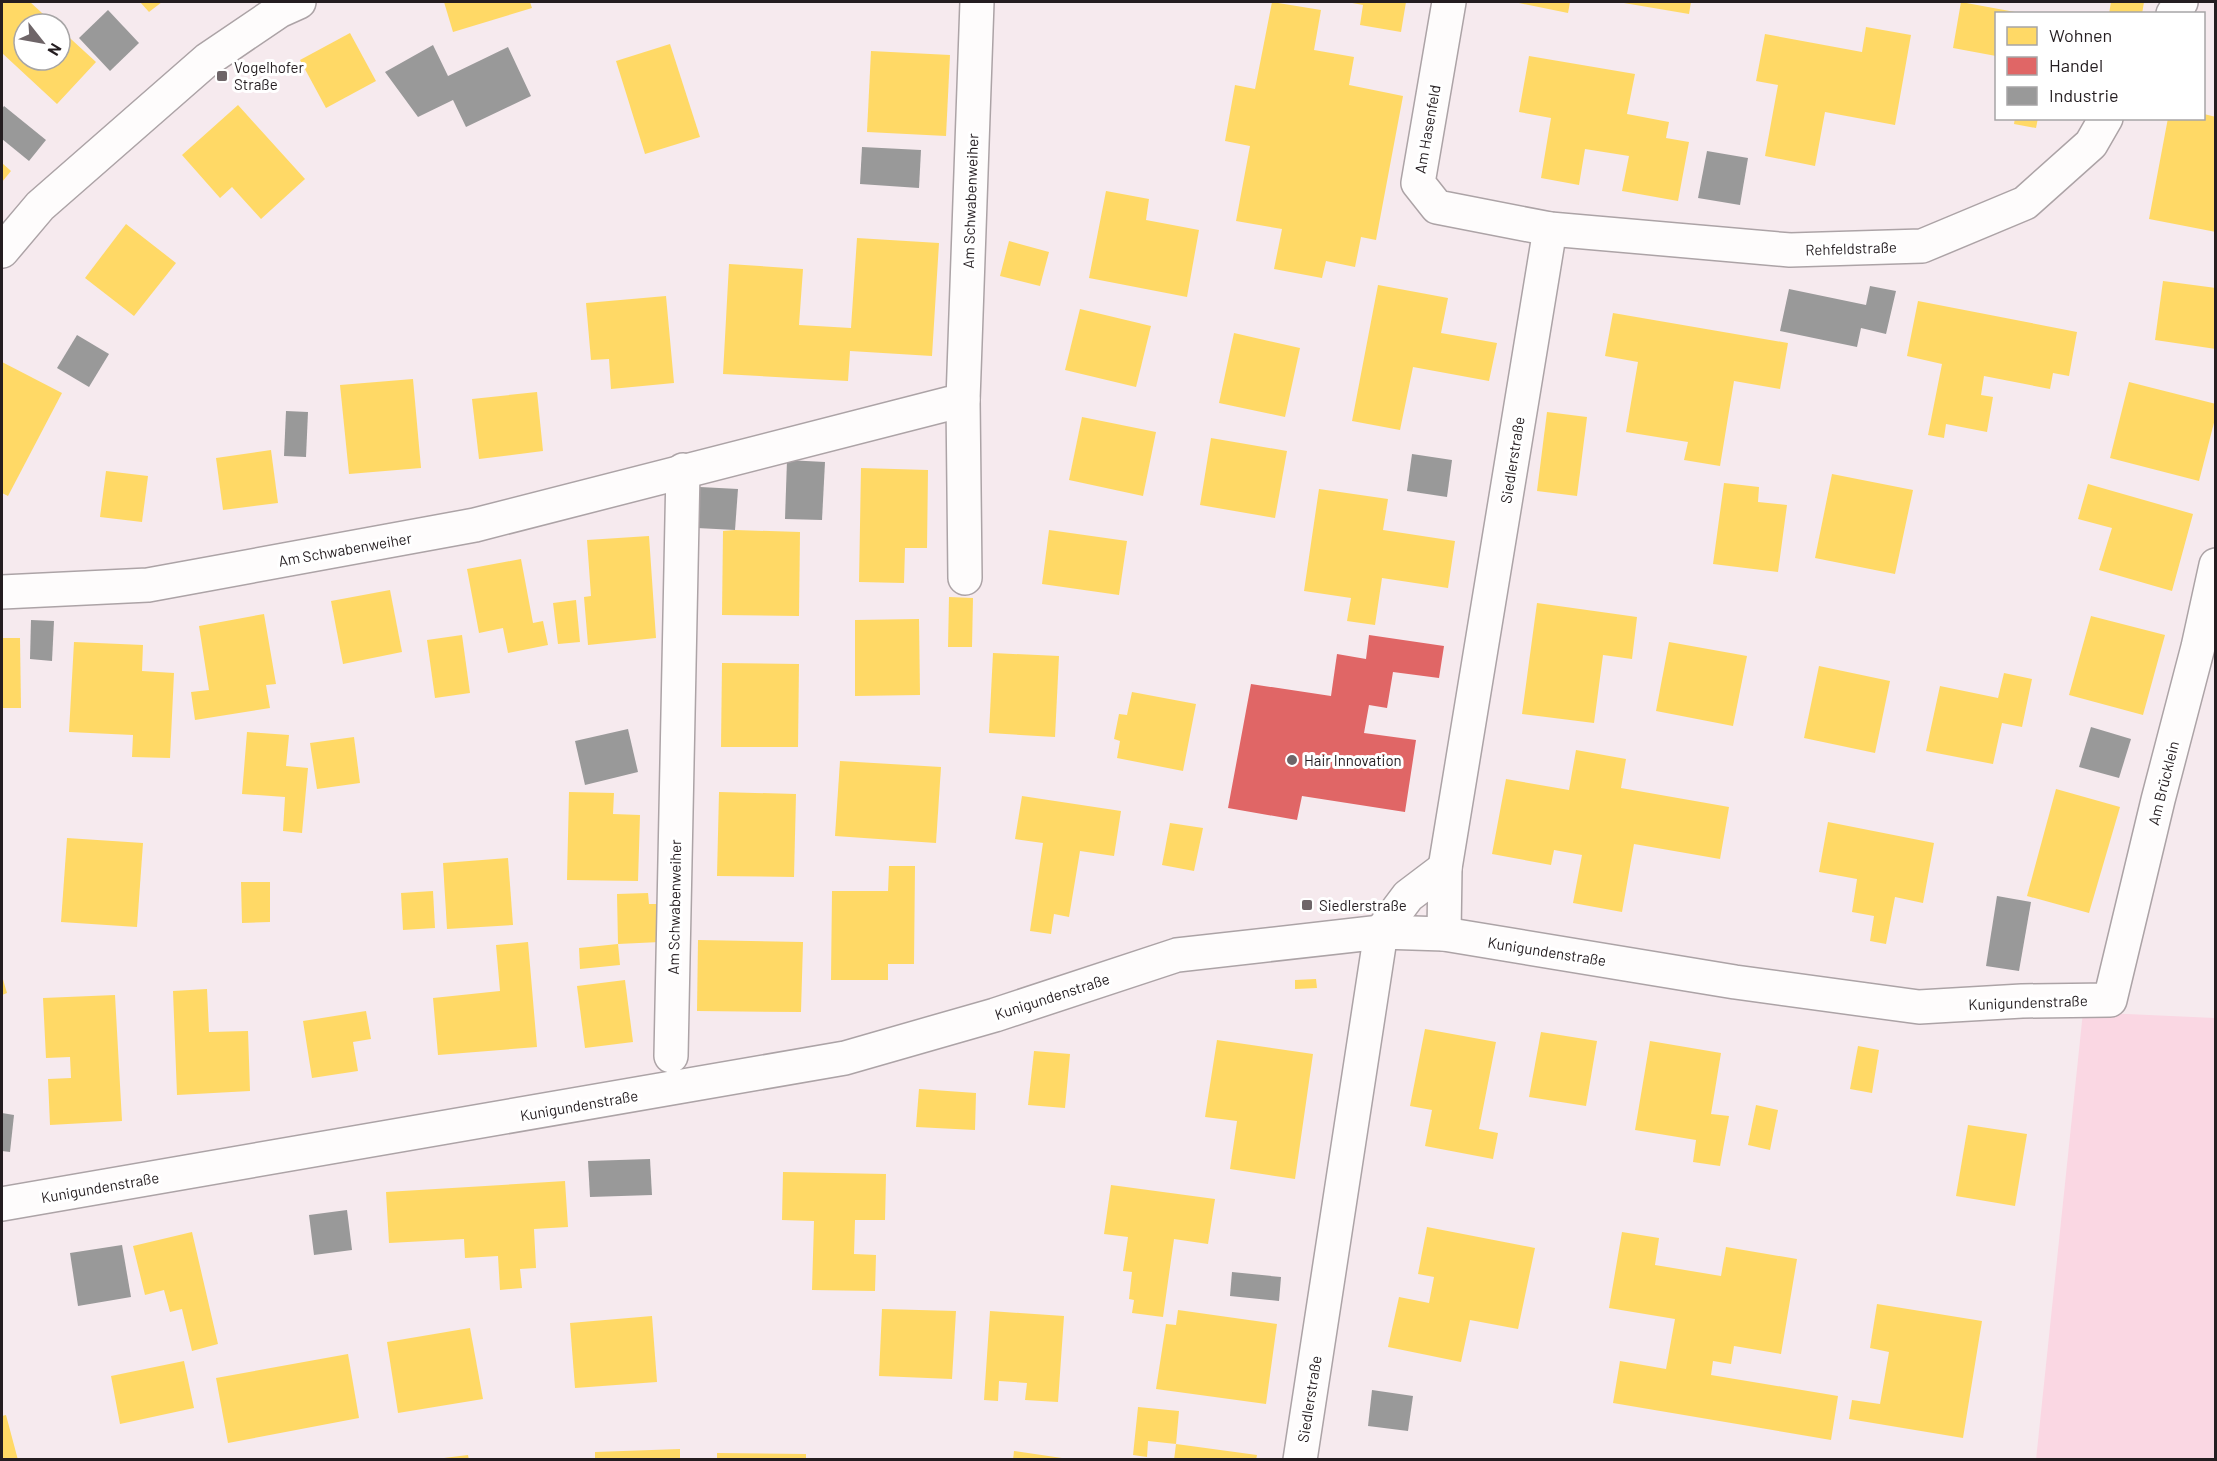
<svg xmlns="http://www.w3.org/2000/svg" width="2217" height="1461" viewBox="0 0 2217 1461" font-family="Barlow,sans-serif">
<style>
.green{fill:#fad7e3}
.homes{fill:#ffd966}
.shops{fill:#e06666}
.industry{fill:#999}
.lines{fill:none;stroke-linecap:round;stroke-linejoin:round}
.minor-casing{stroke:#aca3a6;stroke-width:36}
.minor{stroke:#fefcfc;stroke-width:33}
.poi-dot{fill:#6e6568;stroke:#fff;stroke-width:2}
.labels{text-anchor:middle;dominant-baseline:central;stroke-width:6;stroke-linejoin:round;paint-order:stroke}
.poi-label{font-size:15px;fill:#241d20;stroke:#fff;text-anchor:start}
.street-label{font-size:15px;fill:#241d20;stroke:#fff}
</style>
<rect width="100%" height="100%" fill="#f6eaee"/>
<path class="green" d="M 2083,1012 L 2215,1018 L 2215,1459 L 2036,1460 Z"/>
<g class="homes">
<path d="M 2,2 L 30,2 L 54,24 L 24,24 L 24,60 L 60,60 L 60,29 L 96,62 L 57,104 L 2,53 Z"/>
<path d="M 140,2 L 162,2 L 149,12 Z"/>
<path d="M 444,2 L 530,2 L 532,8 L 453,32 Z"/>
<path d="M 1272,2 L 1321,10 L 1314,50 L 1354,57 L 1349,85 L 1403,96 L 1376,240 L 1361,237 L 1355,267 L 1326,261 L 1322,278 L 1274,269 L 1282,229 L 1236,221 L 1250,146 L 1225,141 L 1235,85 L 1255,89 Z"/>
<path d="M 1347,2 L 1406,2 L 1401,32 L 1360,25 L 1363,5 Z"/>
<path d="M 1514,2 L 1570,2 L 1568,13 Z"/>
<path d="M 1618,2 L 1691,2 L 1689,14 Z"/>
<path d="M 1961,2 L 2015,12 L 1996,14 L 1996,56 L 1953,48 Z"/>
<path d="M 2111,2 L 2144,2 L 2142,14 L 2109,14 Z"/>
<path d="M 1866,27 L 1911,35 L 1895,125 L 1825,112 L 1815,166 L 1765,156 L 1778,85 L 1756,81 L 1765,34 L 1862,52 Z"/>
<path d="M 350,33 L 376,81 L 326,108 L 300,60 Z"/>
<path d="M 670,44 L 700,137 L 645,154 L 616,61 Z"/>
<path d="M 871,51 L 950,55 L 946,136 L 867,132 Z"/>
<path d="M 1529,56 L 1635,74 L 1627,114 L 1669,122 L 1666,138 L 1689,142 L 1678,201 L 1622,191 L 1629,156 L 1585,149 L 1579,185 L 1541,178 L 1551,118 L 1519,112 Z"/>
<path d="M 238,105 L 305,179 L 261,219 L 232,187 L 220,198 L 182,155 Z"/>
<path d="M 2204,114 L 2216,117 L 2216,232 L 2149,219 L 2168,118 L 2204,118 Z"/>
<path d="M 2015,118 L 2038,118 L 2036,128 L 2014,124 Z"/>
<path d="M 2,163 L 11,171 L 2,182 Z"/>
<path d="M 1106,191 L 1149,199 L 1146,220 L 1199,230 L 1187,297 L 1089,278 Z"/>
<path d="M 126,224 L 176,263 L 134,316 L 85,278 Z"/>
<path d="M 857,238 L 939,243 L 932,356 L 850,351 L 848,381 L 723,374 L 729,264 L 803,269 L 799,325 L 851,328 Z"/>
<path d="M 1009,241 L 1049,252 L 1040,286 L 1000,276 Z"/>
<path d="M 2163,281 L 2216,288 L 2216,349 L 2155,340 Z"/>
<path d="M 1378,285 L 1448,298 L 1441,333 L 1497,343 L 1489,381 L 1413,367 L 1400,430 L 1352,421 Z"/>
<path d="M 666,296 L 674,383 L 611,389 L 609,359 L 591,360 L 586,303 Z"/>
<path d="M 1918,301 L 2077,332 L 2069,376 L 2053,373 L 2050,389 L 1984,376 L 1981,395 L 1993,397 L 1987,432 L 1946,424 L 1944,438 L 1928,435 L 1942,364 L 1907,356 Z"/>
<path d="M 1080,309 L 1151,326 L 1136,387 L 1065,370 Z"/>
<path d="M 1613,313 L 1788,343 L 1780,389 L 1734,381 L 1720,466 L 1684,460 L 1688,442 L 1626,432 L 1638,362 L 1605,356 Z"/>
<path d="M 1234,333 L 1300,348 L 1285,417 L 1219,403 Z"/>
<path d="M 2,362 L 62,393 L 8,496 L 2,493 Z"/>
<path d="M 413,379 L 421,468 L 349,474 L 340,385 Z"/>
<path d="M 2129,382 L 2216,404 L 2216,415 L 2199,481 L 2110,458 Z"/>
<path d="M 537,392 L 543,451 L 479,459 L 472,399 Z"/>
<path d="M 1547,412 L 1587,417 L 1577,496 L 1537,491 Z"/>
<path d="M 1082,417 L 1156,432 L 1143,496 L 1069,480 Z"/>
<path d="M 1211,438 L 1287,451 L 1275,518 L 1200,505 Z"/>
<path d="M 271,450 L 278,503 L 223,510 L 216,458 Z"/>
<path d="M 861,468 L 928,470 L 927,548 L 905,548 L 904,583 L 859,582 Z"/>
<path d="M 106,471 L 148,476 L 142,522 L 100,517 Z"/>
<path d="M 1832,474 L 1913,490 L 1895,574 L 1815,558 Z"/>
<path d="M 1724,483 L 1759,487 L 1758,502 L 1787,505 L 1778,572 L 1713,564 Z"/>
<path d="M 2088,484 L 2193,514 L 2172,591 L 2099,570 L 2112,528 L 2078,519 Z"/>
<path d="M 1319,489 L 1388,499 L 1383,530 L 1455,541 L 1448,588 L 1382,578 L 1375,625 L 1347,621 L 1351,598 L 1304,591 Z"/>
<path d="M 735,530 L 800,532 L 799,616 L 722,615 L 723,531 Z"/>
<path d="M 1049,530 L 1127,541 L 1119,595 L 1042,584 Z"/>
<path d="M 649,536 L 656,638 L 588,645 L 584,597 L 591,596 L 587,540 Z"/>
<path d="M 521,559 L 533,623 L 543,621 L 548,645 L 508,653 L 503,628 L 479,633 L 467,569 Z"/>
<path d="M 390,590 L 402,652 L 343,664 L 331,601 Z"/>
<path d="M 949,597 L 973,598 L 972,647 L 948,647 Z"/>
<path d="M 576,600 L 580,642 L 558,644 L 553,603 Z"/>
<path d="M 1537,603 L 1637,617 L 1632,659 L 1603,655 L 1594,723 L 1522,714 Z"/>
<path d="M 264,614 L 276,684 L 266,685 L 270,708 L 195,720 L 191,692 L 209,690 L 199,626 Z"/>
<path d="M 2091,616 L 2165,635 L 2143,715 L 2069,695 Z"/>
<path d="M 919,619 L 920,695 L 855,696 L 855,620 Z"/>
<path d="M 462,635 L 470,693 L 435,698 L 427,640 Z"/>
<path d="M 2,638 L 20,638 L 21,708 L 2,708 Z"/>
<path d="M 74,642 L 143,645 L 142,671 L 174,673 L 170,758 L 132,757 L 133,735 L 69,732 Z"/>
<path d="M 1669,642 L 1747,656 L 1733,726 L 1656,711 Z"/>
<path d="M 993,653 L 1059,656 L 1055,737 L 989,733 Z"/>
<path d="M 722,663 L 799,664 L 798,747 L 721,747 Z"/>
<path d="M 1819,666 L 1890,681 L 1875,753 L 1804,738 Z"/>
<path d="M 2004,673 L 2032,679 L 2022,727 L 2002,723 L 1993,764 L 1926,751 L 1940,686 L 1998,698 Z"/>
<path d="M 1132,692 L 1196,704 L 1183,771 L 1117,758 L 1120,741 L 1114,739 L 1119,714 L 1127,715 Z"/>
<path d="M 247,732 L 289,735 L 286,766 L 308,768 L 302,833 L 283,831 L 285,797 L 242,794 Z"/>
<path d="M 354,737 L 360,783 L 317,789 L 310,743 Z"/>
<path d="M 1576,750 L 1626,759 L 1621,788 L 1729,807 L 1720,859 L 1634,844 L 1622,912 L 1573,903 L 1582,855 L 1554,850 L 1551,865 L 1492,854 L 1506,779 L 1569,790 Z"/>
<path d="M 840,761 L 941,767 L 936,843 L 835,836 Z"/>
<path d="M 2056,789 L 2120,807 L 2089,913 L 2027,896 Z"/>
<path d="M 569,792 L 614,793 L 613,814 L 640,815 L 638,881 L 567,880 Z"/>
<path d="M 719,792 L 796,794 L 794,877 L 717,876 Z"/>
<path d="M 1022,796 L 1121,811 L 1114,856 L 1080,851 L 1069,917 L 1054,914 L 1051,934 L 1030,931 L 1043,843 L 1015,839 Z"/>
<path d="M 1828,822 L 1934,843 L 1923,903 L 1895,897 L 1886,944 L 1870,941 L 1874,916 L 1852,912 L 1857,879 L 1819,872 Z"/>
<path d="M 1170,823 L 1203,828 L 1194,871 L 1162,865 Z"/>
<path d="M 67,838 L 143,843 L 137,927 L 61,922 Z"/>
<path d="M 508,858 L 513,925 L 447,929 L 443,863 Z"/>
<path d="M 889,866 L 915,866 L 914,964 L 888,964 L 888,980 L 831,980 L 832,891 L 888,891 Z"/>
<path d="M 241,882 L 270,882 L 270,922 L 242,923 Z"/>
<path d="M 433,891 L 435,928 L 403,930 L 401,893 Z"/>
<path d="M 648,893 L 649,904 L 659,904 L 660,942 L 618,944 L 617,894 Z"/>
<path d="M 698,940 L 803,942 L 801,1012 L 697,1011 Z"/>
<path d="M 528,942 L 537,1047 L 438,1055 L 433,998 L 500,991 L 496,945 Z"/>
<path d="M 618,944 L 620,965 L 580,969 L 579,948 Z"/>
<path d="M 2,976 L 7,993 L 2,995 Z"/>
<path d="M 1316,979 L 1317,988 L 1295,989 L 1295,980 Z"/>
<path d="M 625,980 L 633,1042 L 585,1048 L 577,986 Z"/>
<path d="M 207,989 L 209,1032 L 248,1031 L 250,1091 L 177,1095 L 173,991 Z"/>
<path d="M 115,995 L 122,1121 L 50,1125 L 48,1079 L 71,1078 L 70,1057 L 46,1058 L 43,998 Z"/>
<path d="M 366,1011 L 371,1039 L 353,1042 L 358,1071 L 312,1078 L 303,1021 Z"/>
<path d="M 1425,1029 L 1496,1042 L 1479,1129 L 1498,1133 L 1493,1159 L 1425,1146 L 1432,1110 L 1410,1106 Z"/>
<path d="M 1541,1032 L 1597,1041 L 1586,1106 L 1529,1097 Z"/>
<path d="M 1217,1040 L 1313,1054 L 1295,1179 L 1230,1169 L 1237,1121 L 1205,1117 Z"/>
<path d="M 1650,1041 L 1721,1053 L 1711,1114 L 1729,1116 L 1720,1166 L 1693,1162 L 1696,1140 L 1635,1130 Z"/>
<path d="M 1858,1046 L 1879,1050 L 1872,1093 L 1850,1089 Z"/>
<path d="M 1034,1051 L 1070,1054 L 1065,1108 L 1028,1105 Z"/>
<path d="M 919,1089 L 976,1093 L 975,1130 L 916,1127 Z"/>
<path d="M 1756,1105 L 1778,1110 L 1770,1150 L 1748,1145 Z"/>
<path d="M 1968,1125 L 2027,1134 L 2015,1206 L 1956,1196 Z"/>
<path d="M 783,1172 L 886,1174 L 885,1220 L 855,1220 L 854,1254 L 876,1255 L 875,1291 L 812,1290 L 814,1221 L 782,1220 Z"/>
<path d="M 565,1181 L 568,1227 L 534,1229 L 536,1268 L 520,1269 L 522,1288 L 500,1290 L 498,1256 L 465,1258 L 464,1239 L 389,1243 L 386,1192 Z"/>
<path d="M 1111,1185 L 1215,1199 L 1208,1244 L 1174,1239 L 1163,1317 L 1132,1313 L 1134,1300 L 1129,1299 L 1132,1272 L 1123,1271 L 1128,1237 L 1104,1234 Z"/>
<path d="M 1427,1227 L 1535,1248 L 1518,1329 L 1470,1320 L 1461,1362 L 1388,1347 L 1399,1297 L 1429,1303 L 1434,1277 L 1418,1274 Z"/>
<path d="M 192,1232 L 218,1344 L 192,1351 L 182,1309 L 170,1312 L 164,1290 L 145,1295 L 133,1246 Z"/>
<path d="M 1622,1232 L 1659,1238 L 1655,1265 L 1721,1276 L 1726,1247 L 1797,1259 L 1781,1354 L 1734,1346 L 1731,1364 L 1713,1361 L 1711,1375 L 1838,1396 L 1831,1440 L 1613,1403 L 1620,1361 L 1666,1369 L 1675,1319 L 1609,1308 Z"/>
<path d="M 1877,1304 L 1982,1321 L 1963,1438 L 1849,1419 L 1852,1400 L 1880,1404 L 1889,1352 L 1870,1348 Z"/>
<path d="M 882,1309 L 956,1311 L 952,1379 L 879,1376 Z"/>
<path d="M 1178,1310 L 1277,1324 L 1266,1404 L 1156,1389 L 1166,1324 L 1176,1325 Z"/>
<path d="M 990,1311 L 1064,1316 L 1058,1402 L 1025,1400 L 1027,1383 L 999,1381 L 998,1401 L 984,1400 Z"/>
<path d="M 652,1316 L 657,1382 L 575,1388 L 570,1323 Z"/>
<path d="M 470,1328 L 483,1399 L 398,1413 L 387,1342 Z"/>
<path d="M 348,1354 L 359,1418 L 228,1443 L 216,1378 Z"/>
<path d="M 184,1361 L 194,1408 L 120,1424 L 111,1376 Z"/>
<path d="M 1138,1407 L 1179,1411 L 1176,1444 L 1148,1441 L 1147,1457 L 1133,1455 Z"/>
<path d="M 6,1415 L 18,1460 L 2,1460 L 2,1416 Z"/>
<path d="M 1176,1444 L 1257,1455 L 1256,1460 L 1174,1460 Z"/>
<path d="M 680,1449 L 680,1460 L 595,1460 L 595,1452 Z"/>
<path d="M 1014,1451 L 1062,1458 L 1062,1460 L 1013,1460 Z"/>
<path d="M 717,1453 L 806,1454 L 806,1460 L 717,1460 Z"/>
<path d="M 468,1455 L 469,1460 L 444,1460 L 444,1458 Z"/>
</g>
<path class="shops" d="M 1369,635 L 1444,646 L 1439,678 L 1393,672 L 1387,708 L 1369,705 L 1364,733 L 1416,740 L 1405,812 L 1302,796 L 1297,820 L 1228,808 L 1251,684 L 1331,696 L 1337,654 L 1366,659 Z"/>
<g class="industry">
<path d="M 108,10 L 139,43 L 110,71 L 79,38 Z"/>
<path d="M 433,45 L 448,76 L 508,47 L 531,96 L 466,127 L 453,100 L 418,117 L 385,72 Z"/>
<path d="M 4,106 L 46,140 L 29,161 L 2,139 L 2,109 Z"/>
<path d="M 862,147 L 921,150 L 919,188 L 860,184 Z"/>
<path d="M 1707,151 L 1748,158 L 1740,205 L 1698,198 Z"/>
<path d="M 1870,286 L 1896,291 L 1886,334 L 1861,328 L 1857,347 L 1780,331 L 1789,289 L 1866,305 Z"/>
<path d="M 77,335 L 109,354 L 89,387 L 57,368 Z"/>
<path d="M 286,411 L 308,412 L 306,457 L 284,456 Z"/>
<path d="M 1412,454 L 1452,460 L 1447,497 L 1407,491 Z"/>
<path d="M 787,460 L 825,462 L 822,520 L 785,519 Z"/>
<path d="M 700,487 L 738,489 L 735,530 L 697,528 Z"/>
<path d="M 31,620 L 54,621 L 52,661 L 30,659 Z"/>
<path d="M 2091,727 L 2131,739 L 2119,778 L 2079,767 Z"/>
<path d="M 628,729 L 638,772 L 585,785 L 575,741 Z"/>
<path d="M 1997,896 L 2031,902 L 2019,971 L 1986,966 Z"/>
<path d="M 2,1113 L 14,1115 L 10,1152 L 2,1151 Z"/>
<path d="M 650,1159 L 652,1195 L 590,1197 L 588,1161 Z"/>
<path d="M 347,1210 L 352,1250 L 314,1255 L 309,1215 Z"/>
<path d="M 122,1245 L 131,1297 L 78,1306 L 70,1253 Z"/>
<path d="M 1232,1272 L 1281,1277 L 1279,1301 L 1230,1296 Z"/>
<path d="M 1372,1390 L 1413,1396 L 1408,1431 L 1368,1426 Z"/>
</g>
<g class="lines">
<defs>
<g id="minor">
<path d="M 1449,2 L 1418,183 L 1437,207 L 1550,229 L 1790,250 L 1922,246 L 2025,203 L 2091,144 L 2106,118"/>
<path d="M 2173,14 L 2181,2"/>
<path d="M 2,251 L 40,206 L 207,60 L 279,11 L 299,2"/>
<path d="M 963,400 L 965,578"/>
<path d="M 2,592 L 148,585 L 475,525 L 963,400 L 977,2"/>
<path d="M 1444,934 L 1445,868 L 1550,229"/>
<path d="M 671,1056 L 683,470"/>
<path d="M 2,1204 L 845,1058 L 995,1015 L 1177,955 L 1381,932 L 1444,934 L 1735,982 L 1919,1007 L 2022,1001 L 2110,1000 L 2158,800 L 2198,647 L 2216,565"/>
<path d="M 1300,1460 L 1381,932 L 1408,896 L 1445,868"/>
</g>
</defs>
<use href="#minor" class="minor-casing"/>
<use href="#minor" class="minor"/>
</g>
<g class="poi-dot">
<rect x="216" y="70" width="12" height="12" rx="3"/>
<circle cx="1292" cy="760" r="6"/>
<rect x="1301" y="899" width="12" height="12" rx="3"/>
</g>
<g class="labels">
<g class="poi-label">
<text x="234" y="67">Vogelhofer<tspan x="234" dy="17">Straße</tspan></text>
<text x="1304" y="760">Hair Innovation</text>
<text x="1319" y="905">Siedlerstraße</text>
</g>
<g class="street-label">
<text transform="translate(1427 129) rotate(-80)">Am Hasenfeld</text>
<text transform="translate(970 201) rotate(-88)">Am Schwabenweiher</text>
<text transform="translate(1851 248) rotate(-2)">Rehfeldstraße</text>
<text transform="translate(1512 460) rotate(-81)">Siedlerstraße</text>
<text transform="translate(345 549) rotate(-10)">Am Schwabenweiher</text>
<text transform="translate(2163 783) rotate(-76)">Am Brücklein</text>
<text transform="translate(674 907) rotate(-89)">Am Schwabenweiher</text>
<text transform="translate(1547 951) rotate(9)">Kunigundenstraße</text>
<text transform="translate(1052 996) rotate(-18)">Kunigundenstraße</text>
<text transform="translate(2028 1002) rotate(-2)">Kunigundenstraße</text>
<text transform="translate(579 1105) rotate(-10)">Kunigundenstraße</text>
<text transform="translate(100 1187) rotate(-10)">Kunigundenstraße</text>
<text transform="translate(1309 1399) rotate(-81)">Siedlerstraße</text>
</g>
</g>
<rect width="2217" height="1461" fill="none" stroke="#241d20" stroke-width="6"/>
<rect x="1995" y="12" width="210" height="108" fill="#ffffff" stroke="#a7a5a6" stroke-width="1.5"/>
<rect x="2007" y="27" width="30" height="18" fill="#ffd966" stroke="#a7a5a6" stroke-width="1.5"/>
<text x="2049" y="42" font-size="18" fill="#241d20">Wohnen</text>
<rect x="2007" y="57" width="30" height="18" fill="#e06666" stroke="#a7a5a6" stroke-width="1.5"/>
<text x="2049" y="72" font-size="18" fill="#241d20">Handel</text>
<rect x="2007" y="87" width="30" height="18" fill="#999999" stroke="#a7a5a6" stroke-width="1.5"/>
<text x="2049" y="102" font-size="18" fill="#241d20">Industrie</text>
<g transform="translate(42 42) rotate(121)"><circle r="28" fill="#ffffff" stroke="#a7a5a6" stroke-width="1.5"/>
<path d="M0-4.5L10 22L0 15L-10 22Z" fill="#6e6568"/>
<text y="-9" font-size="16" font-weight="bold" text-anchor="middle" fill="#241d20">N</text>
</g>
</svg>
